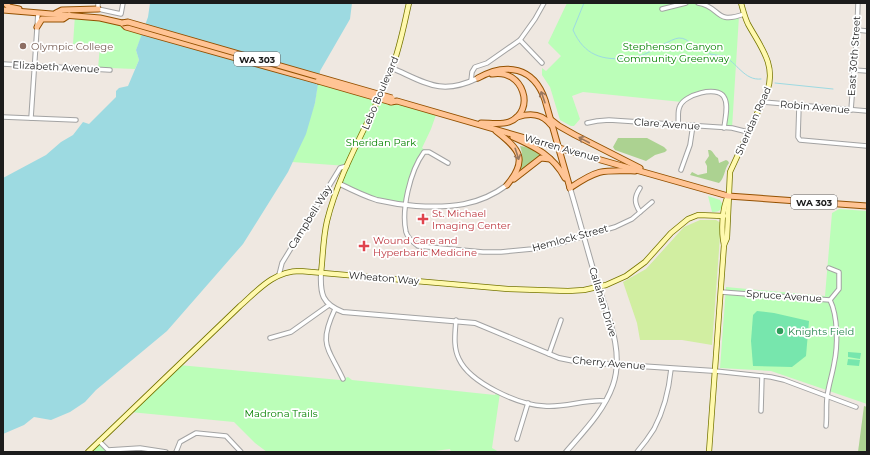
<svg xmlns="http://www.w3.org/2000/svg" width="870" height="455" viewBox="0 0 870 455" font-family="Montserrat,sans-serif">
<style>
.grass{fill:#d1eea1}
.forest{fill:#acd291}
.park{fill:#bbfeb8}
.pitch{fill:#77e6ad}
.water{fill:#9ddae1}
.lines{fill:none;stroke-linecap:round;stroke-linejoin:round}
.stream{stroke:#9ddae1;stroke-width:1}
.minor-casing{stroke:#a3a3a3;stroke-width:5.5}
.tertiary-casing{stroke:#a3a3a3;stroke-width:6}
.secondary-casing{stroke:#767500;stroke-width:6}
.primary-casing{stroke:#945100;stroke-width:7}
.minor{stroke:#fff;stroke-width:3.5}
.tertiary{stroke:#fff;stroke-width:4}
.secondary{stroke:#fff9ae;stroke-width:4.5}
.primary{stroke:#ffc495;stroke-width:5}
.primary-bridge-casing{stroke:#945100;stroke-width:7;stroke-linecap:butt}
.primary-bridge{stroke:#ffc495;stroke-width:5}
.oneway{stroke:#99785f}
.education-dot{fill:#8d6e63;stroke:#fff;stroke-width:1.5}
.health-dot{fill:#e0444e;stroke:#fff;stroke-width:1.5}
.leisure-dot{fill:#2e9e5b;stroke:#fff;stroke-width:1.5}
.labels{text-anchor:middle;dominant-baseline:central;stroke-width:3.5;stroke-linejoin:round;paint-order:stroke}
.shield{fill:#fff;stroke:#606060;stroke-width:1}
.shield-label{font-size:9px;font-weight:bold;fill:#1c1c1c}
.education-label{font-size:10px;fill:#785e54;stroke:#fff;text-anchor:start}
.park-label{font-size:10px;fill:#078302;stroke:#fff}
.street-label{font-size:10px;fill:#1c1c1c;stroke:#fff}
.health-label{font-size:10px;fill:#be3a42;stroke:#fff;text-anchor:start}
.leisure-label{font-size:10px;fill:#27864d;stroke:#fff;text-anchor:start}
</style>
<rect width="100%" height="100%" fill="#efe8e1"/>
<path class="grass" d="M 700,220 L 716,220 L 721,223 L 712,345 L 682,340 L 640,340 L 637,323 L 623,282 L 646,269 L 684,227 Z"/>
<g class="forest">
<path d="M 618,138 L 647,138 L 664,147 L 667,150 L 665,152 L 655,155 L 646,161 L 615,150 L 613,147 Z"/>
<path d="M 520,146 C 529,147 535,150 542,155 L 518,174 C 522,164 524,157 520,146 Z"/>
<path d="M 708,150 L 710,150 C 714,152 714,156 718,158 L 719,163 L 726,160 L 728,161 L 729,163 C 724,169 725,178 719,183 L 690,175 L 692,172 L 698,175 L 707,173 L 707,166 L 705,162 L 709,156 Z"/>
<path d="M 864,406 L 867,407 L 867,452 L 858,452 Z"/>
</g>
<g class="park">
<path d="M 567,3 L 702,3 L 721,16 L 739,16 L 732,128 L 724,128 L 726,102 L 717,91 L 700,94 L 682,102 L 583,92 L 572,96 L 580,119 L 574,126 L 571,126 L 560,120 L 550,87 L 542,75 L 542,68 L 546,71 L 561,56 L 548,43 Z"/>
<path d="M 75,15 L 100,18 L 143,32 L 136,50 L 139,60 L 135,69 L 110,68 L 110,70 L 98,69 L 100,45 L 73,44 Z"/>
<path d="M 318,81 L 437,112 L 431,129 L 422,148 L 427,151 L 424,152 L 413,174 L 406,205 L 387,202 L 340,184 L 347,166 L 292,162 L 315,103 Z"/>
<path d="M 708,196 L 720,200 L 723,206 C 721,211 717,212 712,212 Z"/>
<path d="M 839,209 L 867,211 L 867,404 L 771,371 L 720,368 L 726,287 L 825,296 L 832,213 Z"/>
<path d="M 179,365 L 340,380 L 348,377 L 352,380 L 495,395 L 497,392 L 500,393 L 492,448 L 499,452 L 451,452 L 450,449 L 427,452 L 267,452 L 255,443 L 234,422 L 130,412 Z"/>
<path d="M 99,441 L 108,450 L 135,448 L 166,452 L 88,452 Z"/>
</g>
<g class="pitch">
<path d="M 757,311 L 774,313 L 809,321 L 806,356 L 792,367 L 753,366 L 751,341 L 753,315 Z"/>
<path d="M 848,352 L 861,353 L 860,359 L 848,357 Z"/>
<path d="M 848,359 L 860,360 L 859,366 L 847,365 Z"/>
</g>
<path class="water" d="M 150,3 L 352,3 L 350,19 L 320,71 L 315,103 L 306,134 L 288,172 L 243,244 L 167,331 L 96,390 L 85,402 L 70,412 L 51,420 L 34,417 L 24,425 L 3,434 L 3,178 L 46,155 L 61,142 L 73,135 L 83,122 L 89,124 L 116,97 L 116,91 L 119,88 L 128,86 L 139,60 L 136,50 L 148,17 Z"/>
<g class="lines">
<g class="stream">
<path d="M 584,3 L 573,30 C 584,55 602,61 628,58 C 632,57 636,57 640,56 C 650,53 672,38 679,38 C 690,38 690,48 704,46 L 710,54 C 714,55 719,55 723,56 C 737,62 744,81 761,79"/>
<path d="M 775,83 L 833,89"/>
</g>
<defs>
<g id="minor">
<path d="M 98,3 L 98,9 L 121,14 L 123,3"/>
<path d="M 698,3 C 722,7 714,25 744,14"/>
<path d="M 662,9 L 686,3"/>
<path d="M 857,30 L 867,31"/>
<path d="M 520,40 L 542,63"/>
<path d="M 3,64 L 110,70"/>
<path d="M 854,70 L 867,71"/>
<path d="M 471,81 L 472,72 L 475,67 L 487,63 L 520,40 L 535,19 L 544,3"/>
<path d="M 763,102 L 867,111"/>
<path d="M 799,106 L 798,137 L 800,140 L 867,146"/>
<path d="M 851,110 L 857,30 L 858,3"/>
<path d="M 3,117 L 76,120"/>
<path d="M 31,118 L 38,13"/>
<path d="M 587,123 L 597,121 L 609,120 L 732,128 L 748,132"/>
<path d="M 678,124 C 679,118 677,111 680,106 C 684,95 717,85 724,97 C 729,105 725,119 724,128"/>
<path d="M 448,163 L 429,152 L 424,152 C 410,171 401,210 406,232 C 408,239 413,242 418,246 L 483,252 L 501,252 L 532,249 L 557,244 L 615,227 L 632,219 L 652,202"/>
<path d="M 681,170 L 690,145 L 693,125"/>
<path d="M 640,188 C 634,197 634,203 640,212"/>
<path d="M 279,275 L 282,263 L 340,168 L 347,166"/>
<path d="M 721,292 L 830,300 L 839,289 L 839,272 L 829,268"/>
<path d="M 335,309 C 318,345 328,347 343,379"/>
<path d="M 456,320 C 455,334 453,347 459,359 C 470,383 519,405 544,406 C 565,408 585,399 605,401"/>
<path d="M 270,338 L 291,332 L 329,305"/>
<path d="M 549,354 L 561,320"/>
<path d="M 715,371 L 771,377 L 784,380 L 856,407"/>
<path d="M 761,411 L 762,376"/>
<path d="M 826,426 C 827,417 826,407 827,398 C 828,387 832,376 834,364 C 838,346 838,316 830,300"/>
<path d="M 517,439 L 528,403"/>
<path d="M 99,441 L 108,450 L 140,448 L 166,452"/>
<path d="M 176,452 L 180,442 L 196,433 L 226,436 L 241,452"/>
<path d="M 637,452 C 643,445 649,437 654,429 C 664,410 669,389 671,369"/>
</g>
<g id="tertiary">
<path d="M 392,68 C 426,83 441,96 478,78"/>
<path d="M 340,184 C 352,190 364,196 377,200 C 390,203 403,205 416,206 C 450,208 479,206 507,185"/>
<path d="M 321,273 C 320,294 322,304 343,312 L 475,323 L 559,358 L 579,362 L 715,371"/>
<path d="M 566,452 C 584,431 604,411 613,385 C 625,349 606,313 596,279 C 587,249 579,218 570,188"/>
</g>
<g id="secondary">
<path d="M 724,245 C 721,232 722,208 728,196"/>
<path d="M 321,273 C 323,256 323,238 327,221 C 340,168 372,119 392,68 C 400,47 404,25 409,3"/>
<path d="M 88,452 L 240,306 C 258,290 274,271 300,271 L 508,289 L 568,291 L 584,290 L 606,285 L 626,276 L 645,262 L 671,233 L 688,219 L 698,215 L 724,216"/>
<path d="M 709,452 L 724,245 L 727,238 L 730,172 L 767,92 C 777,65 760,46 748,24 C 745,18 743,10 741,3"/>
</g>
<g id="primary">
<path d="M 5,3 L 9,7 L 19,9"/>
<path d="M 3,10 L 100,18 L 122,23 L 126,27 L 143,32 L 318,81"/>
<path d="M 56,13 L 62,10 L 98,9"/>
<path d="M 37,27 L 42,19 L 63,19 L 69,15"/>
<path d="M 478,78 C 506,62 534,67 545,100 L 570,188"/>
<path d="M 391,102 L 397,101 L 553,146"/>
<path d="M 517,117 C 530,113 542,113 551,125"/>
<path d="M 550,119 L 559,126 L 575,135 L 640,168"/>
<path d="M 481,123 C 490,123 501,125 509,122 C 537,111 523,68 492,74"/>
<path d="M 496,131 C 519,149 529,159 507,185"/>
<path d="M 513,137 C 536,147 553,156 565,178"/>
<path d="M 569,151 L 728,196 L 867,206"/>
<path d="M 514,179 L 541,158 L 550,159"/>
<path d="M 570,188 C 598,169 602,170 635,171"/>
</g>
</defs>
<use href="#minor" class="minor-casing"/>
<use href="#tertiary" class="tertiary-casing"/>
<use href="#secondary" class="secondary-casing"/>
<use href="#primary" class="primary-casing"/>
<use href="#minor" class="minor"/>
<use href="#tertiary" class="tertiary"/>
<use href="#secondary" class="secondary"/>
<use href="#primary" class="primary"/>
<defs>
<g id="primary-bridge">
<path d="M 122,23 L 128,22 L 392,98"/>
<path d="M 318,81 L 391,102"/>
<path d="M 553,146 L 569,151"/>
</g>
</defs>
<use href="#primary-bridge" class="primary-bridge-casing"/>
<use href="#primary-bridge" class="primary-bridge"/>
</g>
<defs><path id="oneway-shaft" d="M-6 0H5M1.5-3L5.5 0L1.5 3" fill="none" stroke-width="1.6" stroke-linecap="round" stroke-linejoin="round"/></defs>
<g class="oneway">
<use href="#oneway-shaft" transform="translate(543 97) rotate(-109)"/>
<use href="#oneway-shaft" transform="translate(584 140) rotate(-152)"/>
<use href="#oneway-shaft" transform="translate(517 154) rotate(72)"/>
</g>
<circle class="education-dot" cx="23" cy="46" r="4"/>
<g class="health-dot">
<path d="M421 213h4v4h4v4h-4v4h-4v-4h-4v-4h4z"/>
<path d="M362 240h4v4h4v4h-4v4h-4v-4h-4v-4h4z"/>
</g>
<circle class="leisure-dot" cx="780" cy="331" r="4"/>
<g class="labels">
<g class="shield">
<rect x="234" y="52" width="46" height="14" rx="3"/>
<rect x="791" y="195" width="46" height="14" rx="3"/>
</g>
<g class="shield-label">
<text x="257" y="59">WA 303</text>
<text x="814" y="202">WA 303</text>
</g>
<g class="education-label">
<text x="31" y="46">Olympic College</text>
</g>
<g class="park-label">
<text x="673" y="46">Stephenson Canyon<tspan x="673" dy="12">Community Greenway</tspan></text>
<text x="381" y="142">Sheridan Park</text>
<text x="281" y="413">Madrona Trails</text>
</g>
<g class="street-label">
<text transform="translate(854 56) rotate(-86)">East 30th Street</text>
<text transform="translate(56 67) rotate(3)">Elizabeth Avenue</text>
<text transform="translate(380 93) rotate(-67)">Lebo Boulevard</text>
<text transform="translate(815 107) rotate(5)">Robin Avenue</text>
<text transform="translate(753 121) rotate(-66)">Sheridan Road</text>
<text transform="translate(667 124) rotate(4)">Clare Avenue</text>
<text transform="translate(562 148) rotate(16)">Warren Avenue</text>
<text transform="translate(310 217) rotate(-58)">Campbell Way</text>
<text transform="translate(570 238) rotate(-15)">Hemlock Street</text>
<text transform="translate(384 278) rotate(5)">Wheaton Way</text>
<text transform="translate(784 296) rotate(4)">Spruce Avenue</text>
<text transform="translate(603 302) rotate(73)">Callahan Drive</text>
<text transform="translate(609 363) rotate(5)">Cherry Avenue</text>
</g>
<g class="health-label">
<text x="432" y="213">St. Michael<tspan x="432" dy="12">Imaging Center</tspan></text>
<text x="373" y="240">Wound Care and<tspan x="373" dy="12">Hyperbaric Medicine</tspan></text>
</g>
<g class="leisure-label">
<text x="788" y="331">Knights Field</text>
</g>
</g>
<rect width="870" height="455" fill="none" stroke="#1c1c1c" stroke-width="8"/>
</svg>
